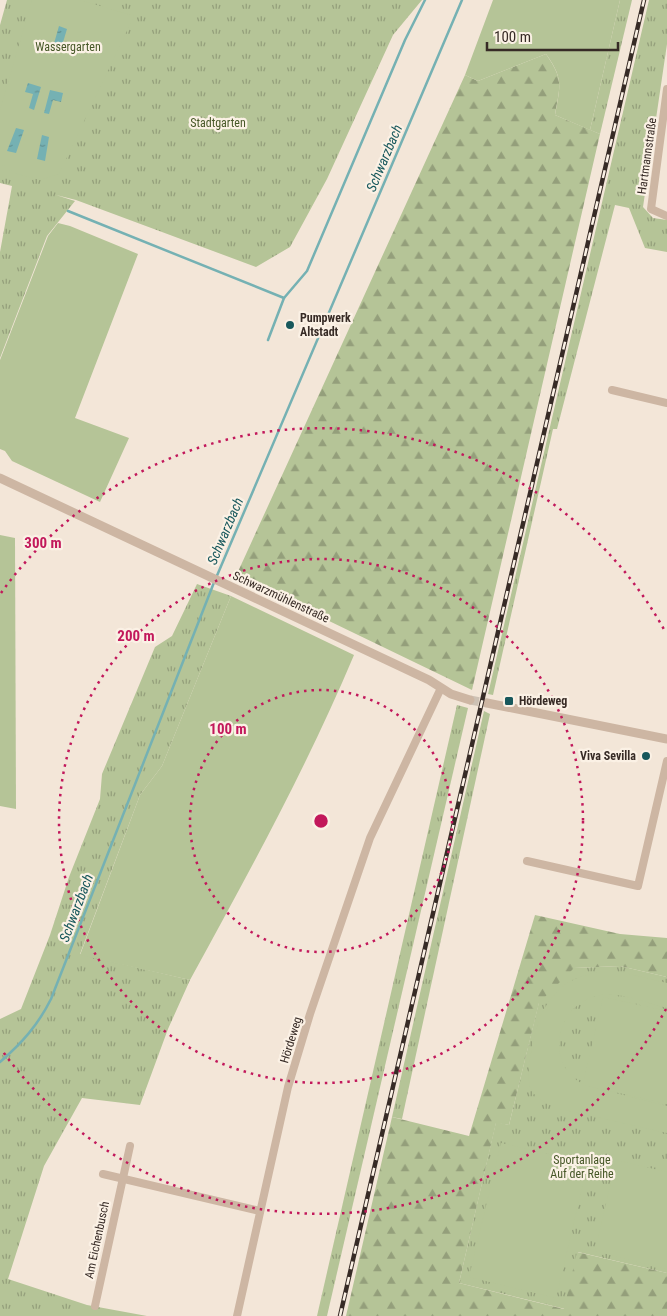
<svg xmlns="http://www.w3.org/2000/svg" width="667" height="1316" viewBox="0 0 667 1316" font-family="'Roboto Condensed',sans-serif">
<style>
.grass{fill:url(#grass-tufts)}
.forest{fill:url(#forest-firs)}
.garden{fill:#b5c497}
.water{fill:url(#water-ripples)}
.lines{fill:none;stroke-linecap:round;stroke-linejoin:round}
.stream{stroke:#75b1b3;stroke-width:2.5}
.tertiary-tunnel{stroke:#cdc1b4;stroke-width:9;stroke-dasharray:9 4.5;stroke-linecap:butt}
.minor{stroke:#cdb6a3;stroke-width:8}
.tertiary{stroke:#cdb6a3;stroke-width:9}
.rail-casing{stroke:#372b26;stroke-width:4.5}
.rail{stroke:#fbf1e5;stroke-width:2.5;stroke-dasharray:8;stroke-linecap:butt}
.ring{fill:none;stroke:#c2185b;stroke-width:2.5;stroke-dasharray:2.5 5}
.poi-dot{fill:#18585c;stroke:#fbf1e5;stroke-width:2}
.labels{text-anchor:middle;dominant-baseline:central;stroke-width:4.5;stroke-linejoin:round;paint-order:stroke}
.park-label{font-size:12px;fill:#465727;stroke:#fbf1e5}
.street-label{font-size:12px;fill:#372b26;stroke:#fbf1e5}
.poi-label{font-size:12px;font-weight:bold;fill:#372b26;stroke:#fbf1e5;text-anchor:start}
.water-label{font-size:14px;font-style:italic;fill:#18585c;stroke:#fbf1e5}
.centre{fill:#c2185b;stroke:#fbf1e5;stroke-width:2.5}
.ring-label{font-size:15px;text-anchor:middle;font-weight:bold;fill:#c2185b;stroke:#fbf1e5;stroke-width:4.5;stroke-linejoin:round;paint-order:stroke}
</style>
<defs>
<pattern id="grass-tufts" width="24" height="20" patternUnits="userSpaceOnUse" patternTransform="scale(1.25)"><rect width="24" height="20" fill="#b5c497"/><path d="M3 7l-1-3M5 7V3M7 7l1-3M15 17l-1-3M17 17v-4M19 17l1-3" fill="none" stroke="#949f7b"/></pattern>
<pattern id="forest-firs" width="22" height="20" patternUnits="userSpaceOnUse" patternTransform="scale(1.25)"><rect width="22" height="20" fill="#b5c497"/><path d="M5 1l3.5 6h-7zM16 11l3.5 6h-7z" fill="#949f7b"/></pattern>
<pattern id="water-ripples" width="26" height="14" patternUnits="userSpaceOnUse" patternTransform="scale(1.25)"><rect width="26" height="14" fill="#75b1b3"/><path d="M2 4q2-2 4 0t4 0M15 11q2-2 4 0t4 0" fill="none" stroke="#619091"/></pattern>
</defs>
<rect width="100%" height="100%" fill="#f3e6d8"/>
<g class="grass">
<path d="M 7,0 L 422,0 L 393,35 L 327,179 L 290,247 L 256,267 L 76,200 L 56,195 L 75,201 L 47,236 L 0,358 L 0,252 L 12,186 L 0,183 L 0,25 Z"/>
<path d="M 620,0 L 632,0 L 600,134 L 590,130 Z"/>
<path d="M 649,0 L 667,0 L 667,44 L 643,207 L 653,218 L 667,220 L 667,252 L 645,248 L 629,208 L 615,205 L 557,429 L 553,429 L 493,695 L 488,694 Z"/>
<path d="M 197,584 L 231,596 L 162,766 L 140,795 L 80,954 L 190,980 L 168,1029 L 140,1105 L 82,1098 L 44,1166 L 8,1279 L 87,1305 L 147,1316 L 0,1316 L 0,1019 L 21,1009 L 50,935 L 69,877 L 100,799 L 102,774 L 155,647 L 172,636 Z"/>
<path d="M 457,705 L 468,708 L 327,1316 L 317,1316 Z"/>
<path d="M 484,711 L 490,714 L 402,1119 L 392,1117 Z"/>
<path d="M 620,966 L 667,977 L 667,1273 L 578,1252 L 565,1309 L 459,1283 L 496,1122 L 509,1125 L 539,1002 L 573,968 Z"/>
</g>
<g class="forest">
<path d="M 546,54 C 564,80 560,85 555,115 L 600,134 L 472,690 L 236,576 L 465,75 L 478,81 Z"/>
<path d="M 535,915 L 620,934 L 667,938 L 667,977 L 620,966 L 574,968 L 539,1003 L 509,1125 L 496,1123 L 459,1283 L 564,1309 L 577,1252 L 667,1273 L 667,1316 L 346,1316 L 392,1117 L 469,1136 Z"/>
</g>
<g class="garden">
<path d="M 32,0 L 80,0 L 134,16 L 59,174 L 40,180 L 14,173 L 0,163 L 0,110 Z"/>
<path d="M 493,0 L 620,0 L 590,130 L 555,115 C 560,86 564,79 546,54 L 478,81 L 465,75 Z"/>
<path d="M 58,223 L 70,226 L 138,254 L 75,418 L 129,438 L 100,502 L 12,461 L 5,451 L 0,449 L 0,360 L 48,236 Z"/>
<path d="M 0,535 L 15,538 L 16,809 L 0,806 Z"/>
<path d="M 231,596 L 354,655 C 307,767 248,874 190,980 L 80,955 L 140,795 L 162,766 Z"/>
<path d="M 597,972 L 621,972 L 667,983 L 667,1008 C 646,1003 617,990 596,996 C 556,1006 544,1064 583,1084 L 603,997 L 667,1011 L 667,1104 L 584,1085 L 667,1106 L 667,1133 L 556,1108 C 546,1103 534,1098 530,1087 C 525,1072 535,1030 541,1015 C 545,1006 552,997 559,990 C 570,979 582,976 597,972 Z"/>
<path d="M 501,1143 L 588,1163 L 556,1298 L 469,1277 Z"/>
<path d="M 616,1160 L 667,1172 L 667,1269 L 595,1251 Z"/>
</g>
<g class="water">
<path d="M 59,26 L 67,29 L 61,49 L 53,47 Z"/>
<path d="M 28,83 L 41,87 L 34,110 L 29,108 L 33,94 L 25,92 Z"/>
<path d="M 50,90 L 63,93 L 61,102 L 53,100 L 49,114 L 44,113 Z"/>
<path d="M 16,128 L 24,130 L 16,153 L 7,151 Z"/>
<path d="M 42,135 L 49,137 L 45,161 L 37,159 Z"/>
</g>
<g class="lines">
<g class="stream">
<path d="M 68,211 L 284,298"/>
<path d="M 268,340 L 284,298 L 307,271 L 405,40 L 425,0"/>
<path d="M 0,1062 C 22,1043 38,1025 51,999 L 213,585 L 462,0"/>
</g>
<path class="tertiary-tunnel" d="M 470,700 L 487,703"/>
<g class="minor">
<path d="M 667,89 L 651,209 L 667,216"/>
<path d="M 612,390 L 667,403"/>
<path d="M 527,861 L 638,886 L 667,761"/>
<path d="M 103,1174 L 260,1211"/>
<path d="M 95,1306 L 130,1146"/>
<path d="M 237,1316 L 288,1087 L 310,1014 L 370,838 L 441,688"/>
</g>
<g class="tertiary">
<path d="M 0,478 L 429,680 L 451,694 L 470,700"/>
<path d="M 487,703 L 667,739"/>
</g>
<defs>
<path id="rail" d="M 340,1316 L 644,0"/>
</defs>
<use href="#rail" class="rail-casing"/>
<use href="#rail" class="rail"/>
</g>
<g class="ring">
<circle cx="321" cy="821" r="131"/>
<circle cx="321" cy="821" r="262"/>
<path d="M666 1009A393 393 0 0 1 1 1049M1 593A393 393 0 0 1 666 633"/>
</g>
<g class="poi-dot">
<circle cx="290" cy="325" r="5"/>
<rect x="504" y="696" width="10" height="10" rx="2.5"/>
<circle cx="646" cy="756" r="5"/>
</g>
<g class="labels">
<g class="park-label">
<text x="68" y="47">Wassergarten</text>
<text x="218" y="123">Stadtgarten</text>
<text x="582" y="1160">Sportanlage<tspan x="582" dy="14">Auf der Reihe</tspan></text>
</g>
<g class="street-label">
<text transform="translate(647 156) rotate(-82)">Hartmannstraße</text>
<text transform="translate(281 597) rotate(25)">Schwarzmühlenstraße</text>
<text transform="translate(291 1040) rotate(-73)">Hördeweg</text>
<text transform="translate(97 1240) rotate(-78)">Am Eichenbusch</text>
</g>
<g class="poi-label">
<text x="300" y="318">Pumpwerk<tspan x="300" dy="14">Altstadt</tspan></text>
<text x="519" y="701">Hördeweg</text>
<text x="636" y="756" text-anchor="end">Viva Sevilla</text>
</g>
<g class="water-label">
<text transform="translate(384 158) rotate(-67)">Schwarzbach</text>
<text transform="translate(225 531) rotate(-67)">Schwarzbach</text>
<text transform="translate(76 908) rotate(-69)">Schwarzbach</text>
</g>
</g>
<circle cx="321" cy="821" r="8" class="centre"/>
<g class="ring-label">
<text x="43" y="548">300 m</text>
<text x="136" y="641">200 m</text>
<text x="228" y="734">100 m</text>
</g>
<path d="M487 42v8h131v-8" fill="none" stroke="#372b26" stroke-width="2.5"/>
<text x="494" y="42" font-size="15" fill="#372b26" stroke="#fbf1e5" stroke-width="4" paint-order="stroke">100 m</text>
</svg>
